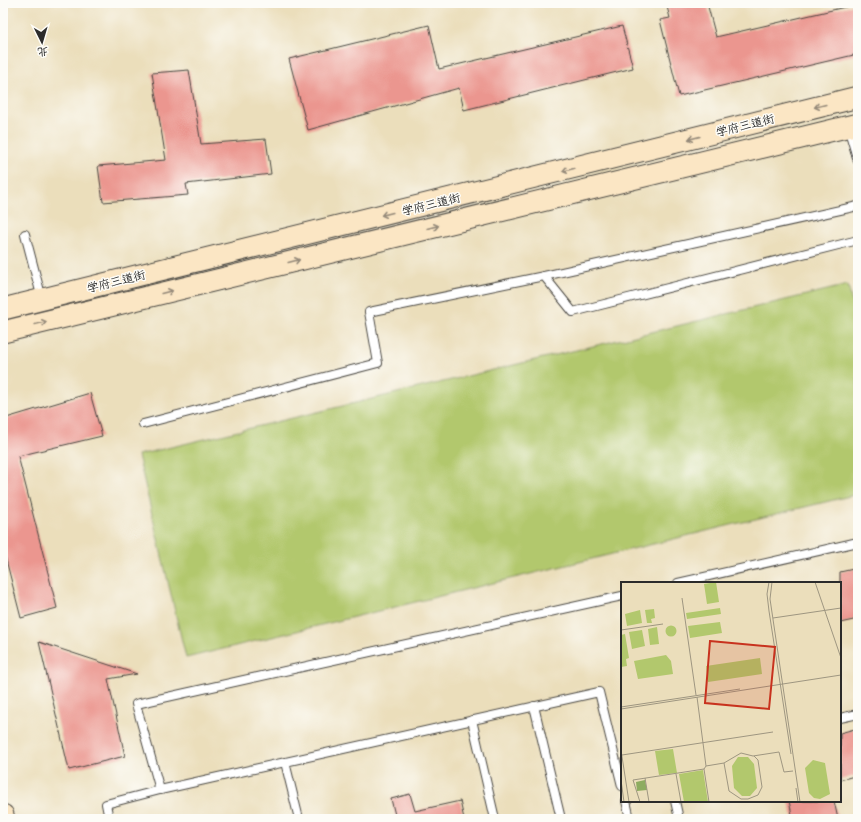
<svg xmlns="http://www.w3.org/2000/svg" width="861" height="822" viewBox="0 0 861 822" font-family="Delius,'LXGW WenKai TC',sans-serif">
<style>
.green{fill:#b2c86d;stroke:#6e7a4c}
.building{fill:#eb968f}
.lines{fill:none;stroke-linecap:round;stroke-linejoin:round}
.service-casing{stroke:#484641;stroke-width:10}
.secondary-casing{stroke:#484641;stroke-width:23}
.service{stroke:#fff;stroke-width:8}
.secondary{stroke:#fbe6c4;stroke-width:21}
.oneway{stroke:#938878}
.labels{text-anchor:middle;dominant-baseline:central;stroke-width:3;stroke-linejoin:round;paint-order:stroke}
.street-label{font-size:12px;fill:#2b2b2b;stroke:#fdfcf7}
.inset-road{fill:none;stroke:#9e9681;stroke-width:1}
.view{fill:#c8321e;fill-opacity:0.15;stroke:#c8321e;stroke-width:2}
.inset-edge{fill:none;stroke:#2b2b2b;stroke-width:2}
</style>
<rect width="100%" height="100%" fill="#fdfcf7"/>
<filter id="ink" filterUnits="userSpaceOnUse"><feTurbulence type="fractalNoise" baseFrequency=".025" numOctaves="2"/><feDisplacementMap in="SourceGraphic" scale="8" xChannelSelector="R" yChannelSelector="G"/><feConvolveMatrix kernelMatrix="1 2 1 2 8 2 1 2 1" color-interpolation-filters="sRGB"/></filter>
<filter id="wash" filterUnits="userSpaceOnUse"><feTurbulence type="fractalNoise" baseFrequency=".012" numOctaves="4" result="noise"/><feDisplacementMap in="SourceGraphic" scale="16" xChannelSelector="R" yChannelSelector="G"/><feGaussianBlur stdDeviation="0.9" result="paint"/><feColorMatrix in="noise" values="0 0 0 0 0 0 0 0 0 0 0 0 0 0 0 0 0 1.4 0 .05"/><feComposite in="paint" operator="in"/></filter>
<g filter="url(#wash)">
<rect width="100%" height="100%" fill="#ebdebb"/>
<path class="green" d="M 848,285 L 858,330 L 858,494 L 186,658 L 138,455 Z"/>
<g id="blocks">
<g class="building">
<path d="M 666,3 L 707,3 L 716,37 L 858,4 L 858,54 L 679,96 L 660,20 L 670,18 Z"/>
<path d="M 429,25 L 439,69 L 622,26 L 633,68 L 464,110 L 459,88 L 308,130 L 289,59 Z"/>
<path d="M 189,70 L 201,144 L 266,139 L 271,174 L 186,184 L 188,195 L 103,202 L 98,166 L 166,160 L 152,73 Z"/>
<path d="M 90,393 L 102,436 L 18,456 L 57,608 L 21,618 L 3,548 L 3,419 Z"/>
<path d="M 858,568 L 858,619 L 840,623 L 840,572 Z"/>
<path d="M 39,642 L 137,674 L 108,679 L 125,756 L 69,770 Z"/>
<path d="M 858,728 L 858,775 L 840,780 L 840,733 Z"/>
<path d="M 410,794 L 415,811 L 460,801 L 464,819 L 396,819 L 391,799 Z"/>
<path d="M 789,801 L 834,801 L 838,819 L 793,819 Z"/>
</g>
</g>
</g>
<g filter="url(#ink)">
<use href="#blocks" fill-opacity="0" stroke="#484641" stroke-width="1"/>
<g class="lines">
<defs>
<g id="service">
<path d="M 848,127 L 858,161"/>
<path d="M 25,234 L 42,299"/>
<path d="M 544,276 L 858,206"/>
<path d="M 143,424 L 378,363 L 369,312 L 544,276 L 573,312 L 858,240"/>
<path d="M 678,583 L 858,542"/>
<path d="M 534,706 L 561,819"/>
<path d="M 840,718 L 858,714"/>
<path d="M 472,720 L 495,819"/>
<path d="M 285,762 L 299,819"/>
<path d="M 160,790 L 599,692 L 622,786"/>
<path d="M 626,801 L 630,819"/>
<path d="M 675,801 L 679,819"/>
<path d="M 109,819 L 106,804 L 160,790 L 136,704 L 622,596"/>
</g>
<g id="secondary">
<path d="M 3,309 L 858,97"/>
<path d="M 3,332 L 858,124"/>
<path d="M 3,815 L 4,819"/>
</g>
</defs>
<use href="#service" class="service-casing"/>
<use href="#secondary" class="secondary-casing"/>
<use href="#service" class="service"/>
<use href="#secondary" class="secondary"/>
</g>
<defs><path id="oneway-shaft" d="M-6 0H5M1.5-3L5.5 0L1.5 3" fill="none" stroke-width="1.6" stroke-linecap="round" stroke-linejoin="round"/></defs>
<g class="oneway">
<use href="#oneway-shaft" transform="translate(820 106) rotate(166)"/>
<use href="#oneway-shaft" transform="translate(694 138) rotate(166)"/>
<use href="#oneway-shaft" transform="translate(568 170) rotate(166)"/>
<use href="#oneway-shaft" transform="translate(387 214) rotate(166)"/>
<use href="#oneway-shaft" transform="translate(433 227) rotate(-14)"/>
<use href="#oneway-shaft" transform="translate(294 261) rotate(-14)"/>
<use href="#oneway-shaft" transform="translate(167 292) rotate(-14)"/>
<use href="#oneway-shaft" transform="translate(41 323) rotate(-14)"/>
</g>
</g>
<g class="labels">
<g class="street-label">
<text transform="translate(745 125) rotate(-14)">学府三道街</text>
<text transform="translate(431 204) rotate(-14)">学府三道街</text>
<text transform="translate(116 281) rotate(-14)">学府三道街</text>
</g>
</g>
<g transform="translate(621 582)">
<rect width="220" height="220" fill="#ebdebb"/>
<path d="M 95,0 L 98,20 L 86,22 L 83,2 ZM 99,26 L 100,32 L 66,37 L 65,31 ZM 33,27 L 34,36 L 30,37 L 31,41 L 26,41 L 24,28 ZM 19,28 L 21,41 L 6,44 L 4,32 ZM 99,40 L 101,51 L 69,56 L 67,44 ZM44.5 49a5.5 5.5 0 1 1 11 0a5.5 5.5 0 1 1-11 0ZM 36,45 L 38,62 L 29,63 L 27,47 ZM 21,48 L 24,64 L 11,67 L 8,50 ZM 4,52 L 8,76 L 5,77 L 6,84 L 0,85 L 0,53 ZM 45,73 L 50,79 L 52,92 L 17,97 L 13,79 ZM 139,76 L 141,92 L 87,100 L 85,84 ZM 52,167 L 56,191 L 38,193 L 34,169 ZM 117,175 L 127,175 L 133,182 L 136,206 L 129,214 L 121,214 L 113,206 L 111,184 ZM 192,178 L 204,181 L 209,212 L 199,217 L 193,216 L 188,211 L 184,186 ZM 82,188 L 87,220 L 63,220 L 58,192 Z" fill="#b2c86d"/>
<path d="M 24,198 L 26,208 L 16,209 L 15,200 Z" fill="#8dac60"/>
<path class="inset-road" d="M 148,0 L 146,12 L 148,29 L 170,172M 151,0 L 149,17 L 179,220M 194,0 L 220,76M 61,16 L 75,113M 152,36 L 220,26M 0,48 L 42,42M 76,115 L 85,184M 0,125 L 119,107M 0,127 L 220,93M 0,168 L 8,220M 1,173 L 152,150M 103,181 L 108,209 L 120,217 L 127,217 L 137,213 L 141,205 L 137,178 L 133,174M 83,187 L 88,220M 55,192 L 60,220M 24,196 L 28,220M 0,198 L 3,220M 175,206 L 177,220M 19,220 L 12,198 L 83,187 L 85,184 L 103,181 L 120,171 L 132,174 L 158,170 L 163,190 L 172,189"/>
<path class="view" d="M 89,59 L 154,65 L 148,127 L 84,121 Z"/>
<rect width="220" height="220" class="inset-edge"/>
</g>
<rect width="861" height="822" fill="none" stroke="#fdfcf7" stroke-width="16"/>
<g transform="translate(42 42) rotate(175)" stroke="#fdfcf7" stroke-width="3" paint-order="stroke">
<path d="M0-3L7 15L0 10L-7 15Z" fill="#2b2b2b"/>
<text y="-6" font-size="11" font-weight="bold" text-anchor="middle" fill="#2b2b2b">北</text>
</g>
</svg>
